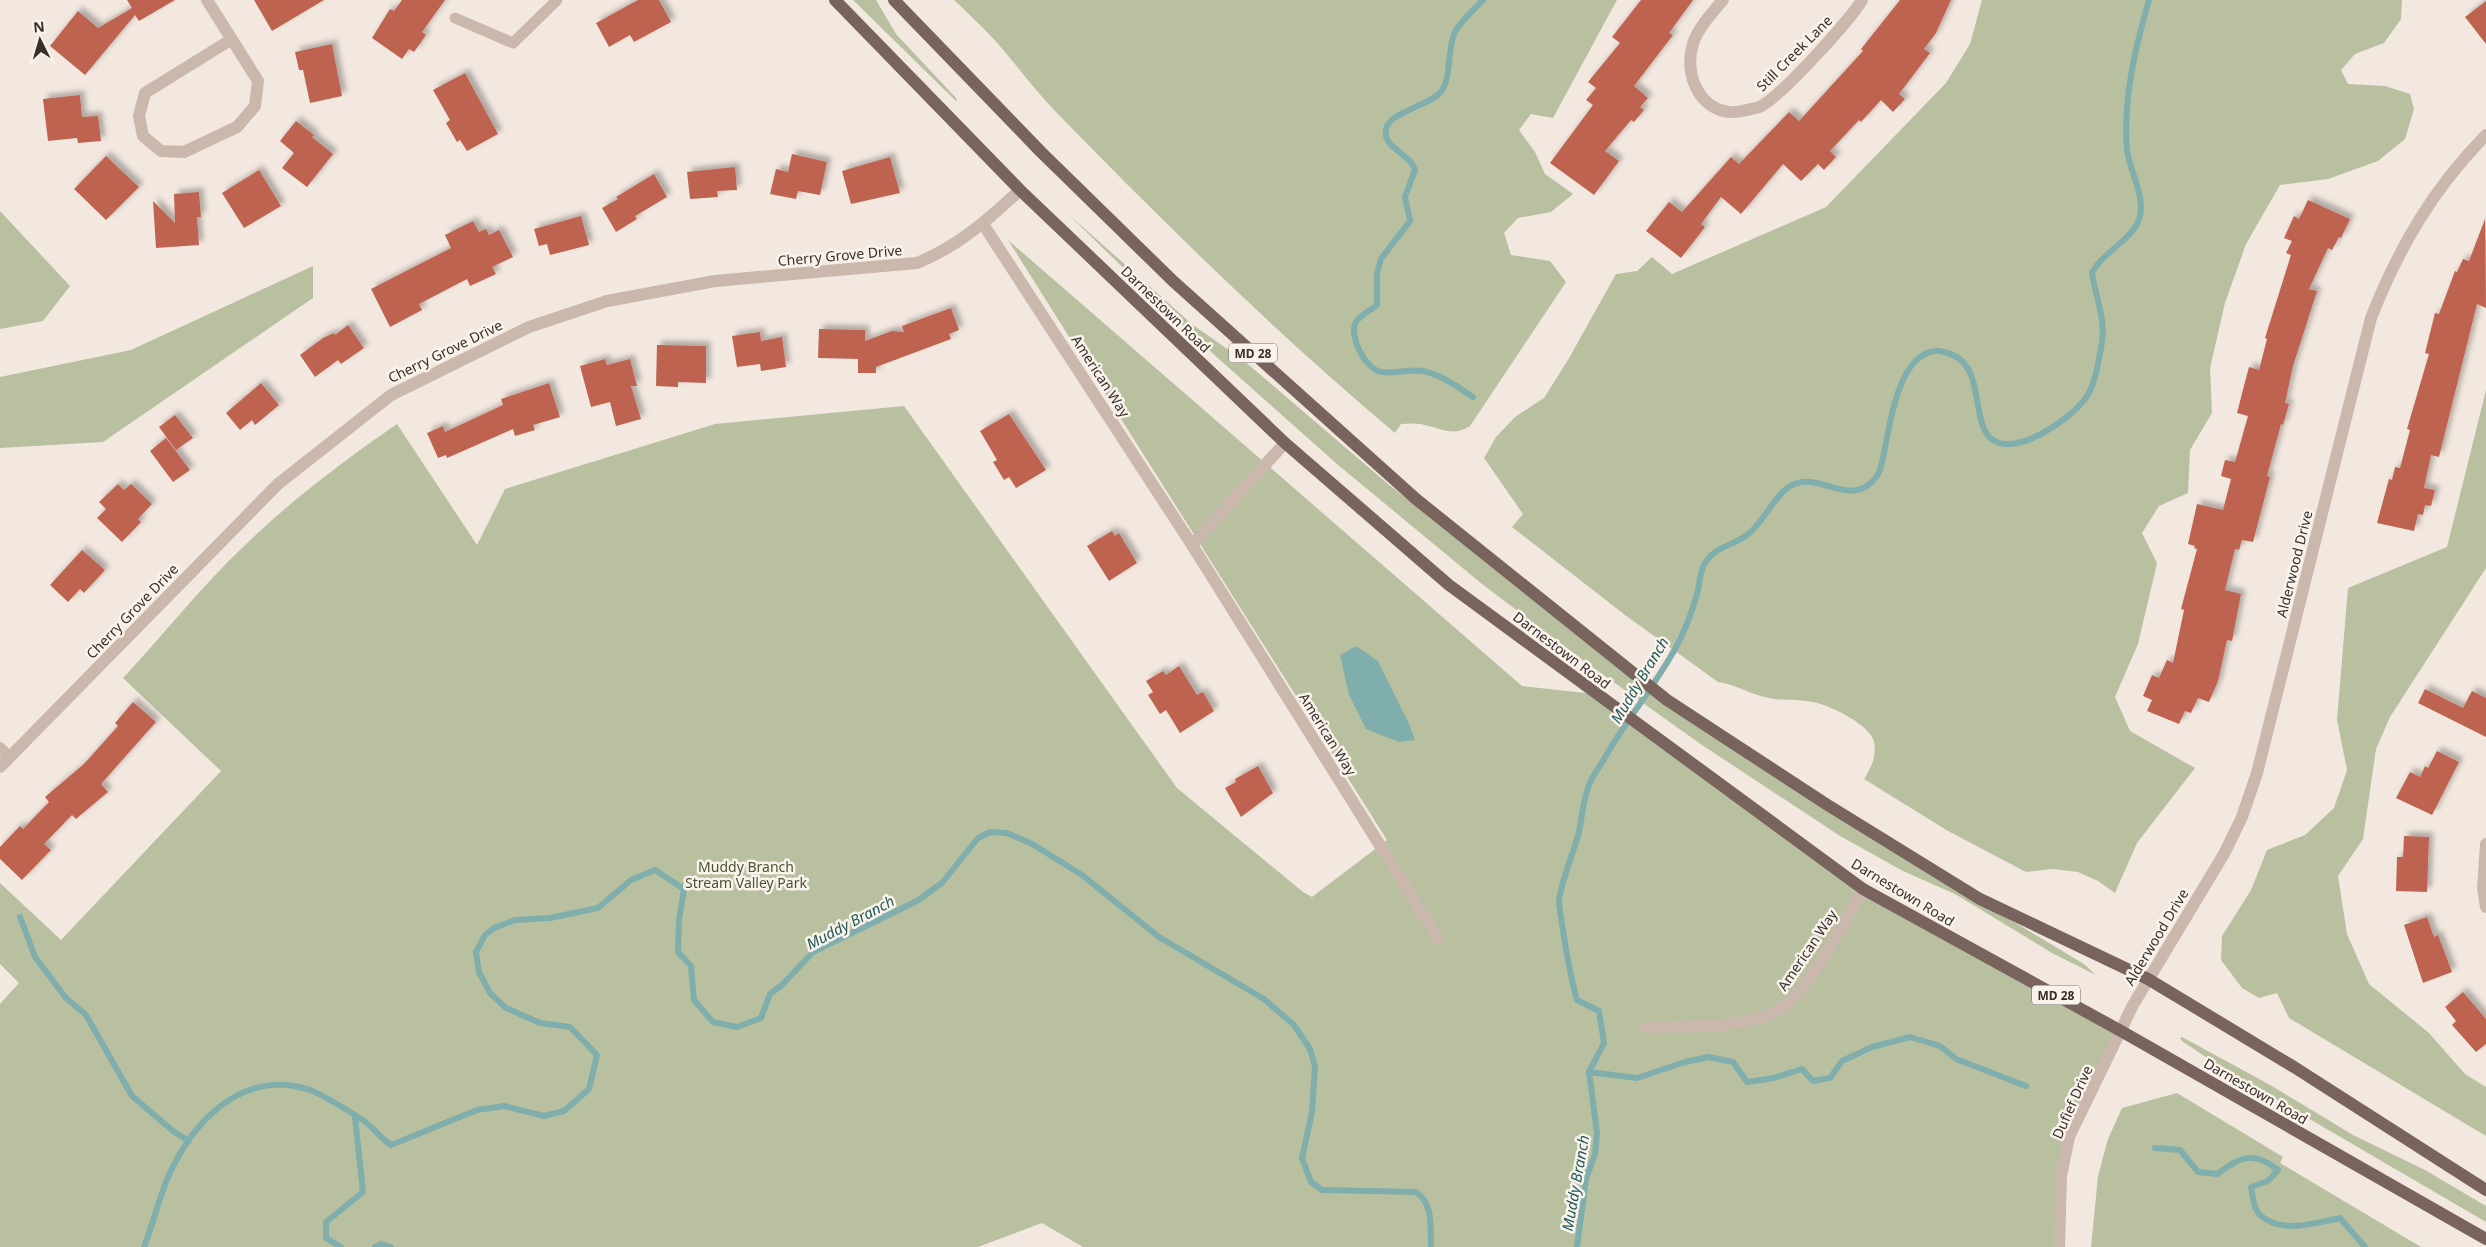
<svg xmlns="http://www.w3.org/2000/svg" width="2486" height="1247" viewBox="0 0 2486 1247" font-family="'Noto Sans',sans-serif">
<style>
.green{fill:#b8c0a0}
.water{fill:#80aeac}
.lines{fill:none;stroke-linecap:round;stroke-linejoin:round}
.stream{stroke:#80aeac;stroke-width:6}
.building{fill:#bf6451;filter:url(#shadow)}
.service{stroke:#cab8ac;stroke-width:11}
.minor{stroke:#cab8ac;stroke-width:12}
.primary{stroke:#79645d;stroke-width:12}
.labels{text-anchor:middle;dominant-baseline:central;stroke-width:5;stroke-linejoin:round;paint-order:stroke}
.shield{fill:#f9f3ec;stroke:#726965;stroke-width:1}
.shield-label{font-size:12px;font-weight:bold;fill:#382e2b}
.street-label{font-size:14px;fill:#382e2b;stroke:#f9f3ec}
.park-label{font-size:14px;fill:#4a5530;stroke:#f9f3ec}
.water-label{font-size:15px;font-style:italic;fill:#225857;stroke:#f9f3ec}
</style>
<defs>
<filter id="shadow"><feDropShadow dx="4.5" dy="-4.5" stdDeviation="2.5" flood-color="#0004"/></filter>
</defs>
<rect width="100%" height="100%" fill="#f2e8e0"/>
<g class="green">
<path d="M 853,0 L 876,0 L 896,34 L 956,98 L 957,102 Z"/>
<path d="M 954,0 L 1617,0 L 1553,118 L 1531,114 L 1519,130 L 1535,152 L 1545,174 L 1573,194 L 1551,212 L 1518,218 L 1504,233 L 1511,255 L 1550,261 L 1566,282 L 1470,426 C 1455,436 1444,430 1429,426 C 1420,423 1411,423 1401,424 L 1395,433 C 1276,333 1164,223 1056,112 C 1032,87 1013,60 990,35 C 978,23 966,11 954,0 Z"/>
<path d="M 1982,0 L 2402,0 L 2401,19 L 2384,43 L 2355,54 L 2341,70 L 2348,84 L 2385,86 L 2410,94 L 2414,109 L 2405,139 L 2378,161 L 2328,179 L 2280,185 L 2246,244 L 2225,303 L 2210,368 L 2212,413 L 2190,450 L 2188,493 L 2159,506 L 2142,533 L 2157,563 L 2138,644 L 2115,697 L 2130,731 L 2195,768 L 2137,843 L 2115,893 L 2098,881 L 2078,872 L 2053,869 L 2026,872 L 1948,831 L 1864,779 C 1871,768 1877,756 1874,742 C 1871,725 1828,704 1812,702 C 1798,699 1783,701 1769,698 C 1751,695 1736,684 1718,682 L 1625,615 L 1512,527 L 1523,514 L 1484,458 L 1496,437 L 1515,417 L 1544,398 L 1568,360 L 1616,274 L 1637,271 L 1652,257 L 1672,274 L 1826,207 L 1946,83 L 1970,44 Z"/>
<path d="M 0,211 L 70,286 L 43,321 L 0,329 Z"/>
<path d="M 1067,213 L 1193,325 L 1243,360 L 1388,484 L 1593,645 L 1921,866 L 2084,964 L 2096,975 L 2052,953 L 1955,894 L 1903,871 L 1840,836 L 1702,745 L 1588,664 L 1482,584 L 1337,464 L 1192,335 Z"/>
<path d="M 1008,240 L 1522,686 L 1594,694 L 1863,889 L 2121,1031 L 2084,1106 L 2061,1176 L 2059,1247 L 1083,1247 L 1042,1223 L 978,1247 L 0,1247 L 0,1004 L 19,983 L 0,964 L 0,883 L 61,940 L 221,771 L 123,678 C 163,635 200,588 242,548 C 289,502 342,462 397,424 L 477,545 L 505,489 L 715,424 L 904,406 L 1177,788 L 1303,892 L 1312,897 L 1387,840 Z"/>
<path d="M 313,266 L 313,298 L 103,442 L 0,448 L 0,377 L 131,350 Z"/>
<path d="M 2486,390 L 2486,568 L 2390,717 L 2376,749 L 2363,839 L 2338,876 L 2347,934 L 2369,984 L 2429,1033 L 2465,1074 L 2486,1087 L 2486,1136 L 2289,1018 L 2277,993 L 2259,998 L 2242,988 L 2221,960 L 2222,936 L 2251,890 L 2267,850 L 2305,835 L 2334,808 L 2347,770 L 2337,720 L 2348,588 L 2447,547 Z"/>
<path d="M 2182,1037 L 2272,1086 L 2353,1135 L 2425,1170 L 2486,1206 L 2486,1222 L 2219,1066 L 2182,1041 L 2180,1038 Z"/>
<path d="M 2177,1093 L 2283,1157 L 2280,1163 L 2421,1247 L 2091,1247 L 2098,1176 L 2108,1139 L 2122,1108 Z"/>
</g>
<path class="water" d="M 1356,646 L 1378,661 L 1409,724 L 1415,740 L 1399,742 L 1366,729 L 1349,695 L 1340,655 Z"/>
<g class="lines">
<g class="stream">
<path d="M 1473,397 C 1458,387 1442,375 1423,371 C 1409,369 1394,374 1381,372 C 1365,369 1348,335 1356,322 C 1361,314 1370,311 1377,305 L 1377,273 L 1381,259 L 1410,221 L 1405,197 L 1415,170 C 1410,153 1382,148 1386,129 C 1389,113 1426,106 1439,94 C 1453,80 1446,50 1455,32 C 1461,20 1474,10 1483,0"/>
<path d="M 20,917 L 35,957 L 66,998 L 86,1015 L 132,1096 L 173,1131 L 189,1141"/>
<path d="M 1589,1072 L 1637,1078 L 1685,1062 L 1709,1057 L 1733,1062 L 1747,1082 L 1774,1078 L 1802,1069 L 1813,1081 L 1830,1078 L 1842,1061 L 1872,1047 L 1910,1037 L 1940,1046 L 1956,1059 L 2026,1086"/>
<path d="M 2155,1148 L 2180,1150 L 2198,1172 L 2217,1174 C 2241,1157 2252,1150 2278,1170 L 2268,1181 L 2251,1187 C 2253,1196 2253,1209 2261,1216 C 2283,1234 2315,1223 2340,1218 L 2365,1247"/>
<path d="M 144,1247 C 152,1226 158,1203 166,1182 C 190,1124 241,1067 310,1090 C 321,1094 360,1117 369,1125 C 377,1132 382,1139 391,1145 L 477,1110 L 504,1106 L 544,1116 L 564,1111 L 589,1089 L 597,1055 L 570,1027 L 540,1023 L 506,1008 L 490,993 L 479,972 L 476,952 L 485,935 L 494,928 L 515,920 L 550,918 L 598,908 L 631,880 L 655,870 L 684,889 L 679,920 L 678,952 L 691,966 L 694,1000 L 713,1022 L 737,1027 L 761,1018 L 770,994 L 782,985 L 813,952 L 917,901 L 942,883 L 978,838 L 990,832 L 1007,833 L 1034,845 L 1082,875 L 1159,937 L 1264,999 L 1294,1025 L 1310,1049 L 1315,1066 L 1312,1112 L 1302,1158 L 1311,1182 L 1322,1190 L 1416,1192 C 1434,1204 1430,1227 1431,1247"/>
<path d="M 341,1247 L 326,1238 L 326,1222 L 363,1192 L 355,1117"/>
<path d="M 375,1247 L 381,1244 L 391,1247"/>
<path d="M 1577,1247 L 1586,1179 L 1595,1154 L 1597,1133 L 1589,1072 L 1604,1043 L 1599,1011 L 1577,1000 C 1570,975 1566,951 1562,924 C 1561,917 1559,908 1559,901 C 1561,881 1574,852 1579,832 C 1582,817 1583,800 1589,785 C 1592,776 1599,768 1604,759 C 1625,722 1654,687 1675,649 C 1684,633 1692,612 1697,594 C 1700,585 1699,574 1704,565 C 1713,547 1732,546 1747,535 C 1763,523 1770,503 1785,490 C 1815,463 1850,514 1877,476 C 1882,469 1883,456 1885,448 C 1890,422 1898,370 1922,356 C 1929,351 1936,350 1944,352 C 1989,361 1968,424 1993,440 C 2018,456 2070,419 2085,399 C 2095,386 2098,364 2101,348 C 2107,321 2096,299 2092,273 C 2103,251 2135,239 2140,216 C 2145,194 2129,171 2127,149 C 2123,99 2135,48 2149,0"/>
</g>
</g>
<g class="building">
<path d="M 127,0 L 175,0 L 139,21 L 135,15 L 85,75 L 50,46 L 78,11 L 98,28 L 132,8 Z"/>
<path d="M 254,0 L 324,0 L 272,31 Z"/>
<path d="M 402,0 L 445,0 L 422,32 L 426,35 L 414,52 L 409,49 L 402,59 L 372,38 L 390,9 L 394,11 Z"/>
<path d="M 638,0 L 659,0 L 671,22 L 634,42 L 630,35 L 609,47 L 596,23 Z"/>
<path d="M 1641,0 L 1693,0 L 1669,33 L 1673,35 L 1634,86 L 1648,98 L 1640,107 L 1644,110 L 1634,122 L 1631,120 L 1605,151 L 1619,161 L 1594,195 L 1550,163 L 1593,105 L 1586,100 L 1596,88 L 1588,82 L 1620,43 L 1612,37 Z"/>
<path d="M 1900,0 L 1951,0 L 1936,33 L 1924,49 L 1930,53 L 1899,94 L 1905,99 L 1893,112 L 1881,100 L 1861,122 L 1859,120 L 1830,151 L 1836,157 L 1824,170 L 1818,164 L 1801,181 L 1783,164 L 1741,214 L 1721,197 L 1701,224 L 1705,227 L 1681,258 L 1646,231 L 1669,202 L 1682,212 L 1731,157 L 1739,164 L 1789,112 L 1799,121 L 1863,51 L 1861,49 Z"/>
<path d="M 2486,1 L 2486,44 L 2465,17 Z"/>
<path d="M 332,44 L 342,96 L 310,103 L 303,70 L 299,70 L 295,52 Z"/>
<path d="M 465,73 L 498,134 L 467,151 L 460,140 L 457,142 L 446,123 L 450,120 L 433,90 Z"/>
<path d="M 80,95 L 82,117 L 98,116 L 101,141 L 78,143 L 77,138 L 48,141 L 43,99 Z"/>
<path d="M 296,121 L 314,135 L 312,137 L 333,154 L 307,187 L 282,168 L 294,153 L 280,141 Z"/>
<path d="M 792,154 L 827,162 L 820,195 L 798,191 L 796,199 L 770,194 L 776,169 L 788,172 Z"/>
<path d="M 106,156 L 139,187 L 106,220 L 74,189 Z"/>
<path d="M 890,157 L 900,193 L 851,204 L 842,171 Z"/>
<path d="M 735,167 L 737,190 L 717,191 L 718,197 L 690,199 L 687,172 Z"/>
<path d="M 259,170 L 281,206 L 244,228 L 222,193 Z"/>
<path d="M 654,174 L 667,197 L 635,216 L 637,219 L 616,232 L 602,208 L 618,199 L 616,197 Z"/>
<path d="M 199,192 L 201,217 L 197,217 L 199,245 L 156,248 L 153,201 L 175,223 L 174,194 Z"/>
<path d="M 2308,200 L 2350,219 L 2341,238 L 2339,237 L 2332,250 L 2328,248 L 2309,289 L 2317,291 L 2293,366 L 2285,403 L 2289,404 L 2283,425 L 2281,424 L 2267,476 L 2270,477 L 2253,542 L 2242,540 L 2239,550 L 2235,549 L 2225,590 L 2241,594 L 2232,641 L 2227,640 L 2218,681 L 2209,702 L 2198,698 L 2191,713 L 2185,711 L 2179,724 L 2147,711 L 2152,700 L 2143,696 L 2152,675 L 2159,678 L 2167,660 L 2173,663 L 2184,610 L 2181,609 L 2197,549 L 2194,548 L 2195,546 L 2188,544 L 2197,504 L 2223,510 L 2231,479 L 2221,476 L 2225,460 L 2235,462 L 2248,416 L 2237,413 L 2245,382 L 2249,367 L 2259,370 L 2267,339 L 2265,338 L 2291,255 L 2286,253 L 2292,241 L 2284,238 L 2294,216 L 2299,219 Z"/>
<path d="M 581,216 L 589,245 L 550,255 L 547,244 L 539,246 L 534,229 Z"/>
<path d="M 2485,219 L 2486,308 L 2477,304 L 2439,457 L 2431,455 L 2424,488 L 2435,490 L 2431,506 L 2425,505 L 2423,515 L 2418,514 L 2414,531 L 2377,523 L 2389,479 L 2392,480 L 2395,467 L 2400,468 L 2410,430 L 2407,429 L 2429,354 L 2425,353 L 2435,313 L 2439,314 L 2455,271 L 2457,272 L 2463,259 L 2469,261 Z"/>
<path d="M 473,221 L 479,232 L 486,229 L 489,235 L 499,230 L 513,257 L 492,267 L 496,274 L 470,286 L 467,279 L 419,304 L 422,310 L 390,327 L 371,289 L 451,248 L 445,235 Z"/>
<path d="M 951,308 L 959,330 L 949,334 L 951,339 L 876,367 L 876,373 L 858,373 L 858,359 L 818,358 L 819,329 L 865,330 L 865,341 L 892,331 L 904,332 L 902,326 Z"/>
<path d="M 348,325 L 364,348 L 341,364 L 338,360 L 315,377 L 300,355 L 323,338 L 334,333 L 335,335 Z"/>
<path d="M 760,332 L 761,341 L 782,337 L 786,367 L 761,371 L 760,364 L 737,367 L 732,336 Z"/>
<path d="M 657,345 L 706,346 L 706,383 L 678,382 L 678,387 L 656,386 Z"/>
<path d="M 605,359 L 607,365 L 630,359 L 637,386 L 631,386 L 641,419 L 616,426 L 610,402 L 591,407 L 580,366 Z"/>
<path d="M 261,383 L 279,405 L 255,425 L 252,420 L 240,430 L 226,413 Z"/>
<path d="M 549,383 L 560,417 L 533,425 L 535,430 L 515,436 L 513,429 L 447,458 L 446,455 L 438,458 L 427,433 L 443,426 L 445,432 L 503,405 L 501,399 Z"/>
<path d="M 1009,414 L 1046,470 L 1016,488 L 1009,477 L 1004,480 L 993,462 L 997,460 L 980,431 Z"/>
<path d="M 175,415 L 193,438 L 176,450 L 159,427 Z"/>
<path d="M 166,438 L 190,470 L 173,482 L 150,451 Z"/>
<path d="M 118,484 L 124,490 L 131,484 L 152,504 L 138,519 L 141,522 L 122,542 L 97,518 L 106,509 L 99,502 Z"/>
<path d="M 1112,531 L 1115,536 L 1119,533 L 1137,563 L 1109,581 L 1087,546 Z"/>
<path d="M 82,550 L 105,570 L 84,593 L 80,589 L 68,602 L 50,585 Z"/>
<path d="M 1179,666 L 1197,695 L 1203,692 L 1214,711 L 1180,733 L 1166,710 L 1160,714 L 1148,695 L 1153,692 L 1146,681 L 1163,671 L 1166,675 Z"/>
<path d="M 2425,689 L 2463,708 L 2472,691 L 2486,698 L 2486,737 L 2418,703 Z"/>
<path d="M 133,702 L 156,722 L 101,784 L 108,792 L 76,819 L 72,815 L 44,844 L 51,850 L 22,880 L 0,859 L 0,847 L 20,826 L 23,829 L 49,802 L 45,797 L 84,764 L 118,726 L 115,723 Z"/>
<path d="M 2437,751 L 2459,762 L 2432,815 L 2396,798 L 2410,772 L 2420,777 L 2425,766 L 2428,768 Z"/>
<path d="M 1258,766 L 1273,793 L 1241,817 L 1225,788 L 1236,782 L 1235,779 Z"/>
<path d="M 2404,836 L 2429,837 L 2427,892 L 2396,891 L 2397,857 L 2403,857 Z"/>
<path d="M 2427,917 L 2434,937 L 2438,935 L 2452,972 L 2423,983 L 2404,925 Z"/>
<path d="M 2463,992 L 2486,1019 L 2486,1044 L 2476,1052 L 2452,1025 L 2456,1021 L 2445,1007 Z"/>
</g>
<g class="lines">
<path class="service" d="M 455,18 L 513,43 L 557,0"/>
<g class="minor">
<path d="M 207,0 L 258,81 L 255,106 L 237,127 L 184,152 L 161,151 L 143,136 L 139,116 L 145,93 L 232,39"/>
<path d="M 1723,0 C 1713,12 1697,29 1693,44 C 1684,71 1697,108 1729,112 C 1738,113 1751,109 1759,107 C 1777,101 1852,18 1862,0"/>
<path d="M 983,224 L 1192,545 L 1438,938"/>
<path d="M 1192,545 L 1285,443"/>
<path d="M 0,748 L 9,757"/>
<path d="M 0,767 L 278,484 L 391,395 L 529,327 L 607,301 L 715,281 L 917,263 C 957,247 989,219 1020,190"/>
<path d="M 2486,844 L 2483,888 L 2486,907"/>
<path d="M 1646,1027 C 1687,1026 1732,1029 1771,1014 C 1803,1003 1846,919 1863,889"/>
<path d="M 2059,1247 L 2061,1176 L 2069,1137 L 2133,1005 L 2224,854 L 2242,817 L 2257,773 L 2371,318 C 2399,247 2433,189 2486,135"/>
</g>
<g class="primary">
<path d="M 835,0 L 1020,190 L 1285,443 L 1449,585 L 1863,889 L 2121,1031 L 2486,1239"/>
<path d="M 894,0 L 1041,152 L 1173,281 L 1416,499 L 1667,700 L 1826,804 L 1980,899 L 2148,979 L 2294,1067 L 2486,1190"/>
</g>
</g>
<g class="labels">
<g class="shield">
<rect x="1229" y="343.5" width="48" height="19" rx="4"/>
<rect x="2032" y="985.5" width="48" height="19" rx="4"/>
</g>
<g class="shield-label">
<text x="1253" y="353">MD 28</text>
<text x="2056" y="995">MD 28</text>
</g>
<g class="street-label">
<text transform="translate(1794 53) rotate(-45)">Still Creek Lane</text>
<text transform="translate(840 255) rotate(-5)">Cherry Grove Drive</text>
<text transform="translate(1166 309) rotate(44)">Darnestown Road</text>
<text transform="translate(445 351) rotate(-26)">Cherry Grove Drive</text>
<text transform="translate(1101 376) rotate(57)">American Way</text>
<text transform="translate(2294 564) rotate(-76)">Alderwood Drive</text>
<text transform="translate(132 611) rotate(-46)">Cherry Grove Drive</text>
<text transform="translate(1562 650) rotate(37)">Darnestown Road</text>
<text transform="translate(1328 734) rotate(58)">American Way</text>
<text transform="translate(1903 892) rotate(31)">Darnestown Road</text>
<text transform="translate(2156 937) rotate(-59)">Alderwood Drive</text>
<text transform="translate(1807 950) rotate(-56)">American Way</text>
<text transform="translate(2256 1091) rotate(30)">Darnestown Road</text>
<text transform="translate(2072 1102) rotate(-66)">Dufief Drive</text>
</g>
<g class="park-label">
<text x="746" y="866">Muddy Branch<tspan x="746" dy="16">Stream Valley Park</tspan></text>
</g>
<g class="water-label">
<text transform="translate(1639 680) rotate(-59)">Muddy Branch</text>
<text transform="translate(850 922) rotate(-28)">Muddy Branch</text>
<text transform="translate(1575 1183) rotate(-80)">Muddy Branch</text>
</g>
</g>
<g transform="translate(40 40) rotate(355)" stroke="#f9f3ec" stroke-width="4" paint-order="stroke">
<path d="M0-4L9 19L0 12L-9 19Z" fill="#382e2b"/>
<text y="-8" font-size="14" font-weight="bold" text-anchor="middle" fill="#382e2b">N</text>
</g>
</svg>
